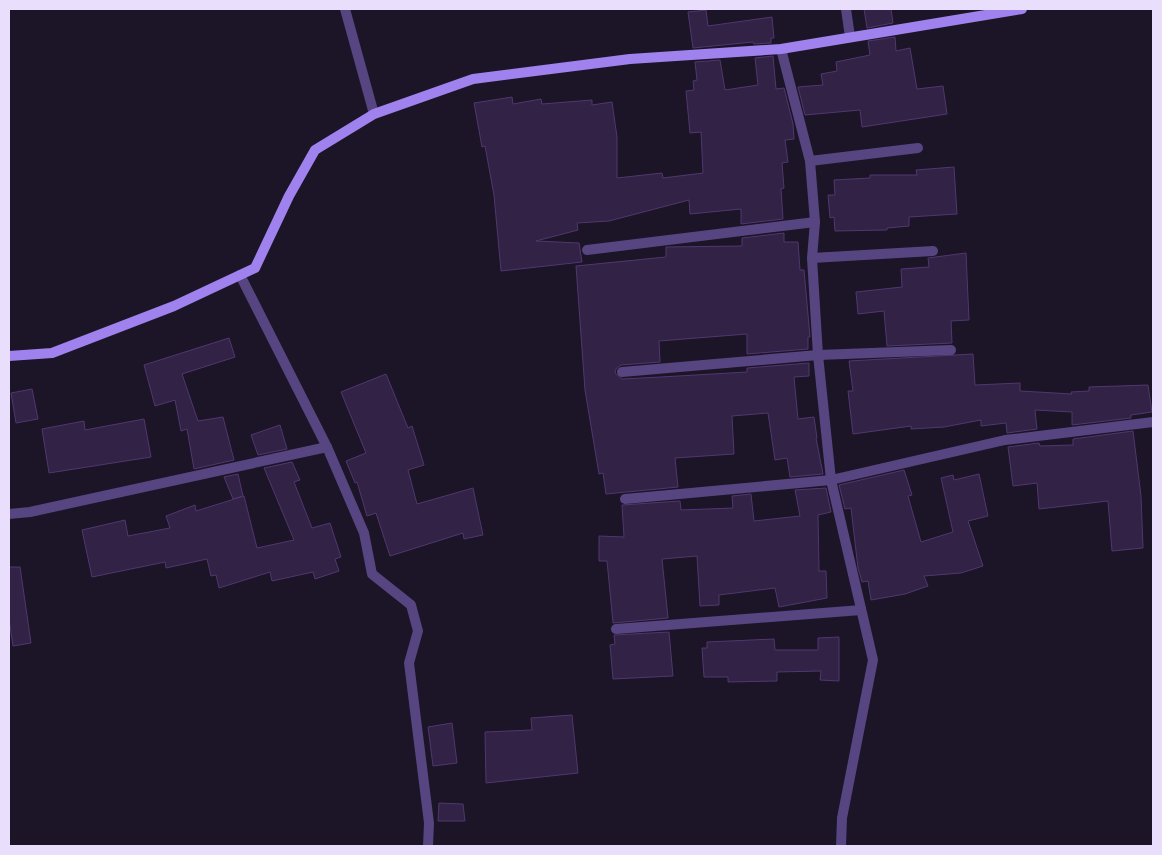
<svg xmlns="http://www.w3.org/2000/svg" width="1162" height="855" viewBox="0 0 1162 855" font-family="Arial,sans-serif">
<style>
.building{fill:#322246;stroke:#50376f}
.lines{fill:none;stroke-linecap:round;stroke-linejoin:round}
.street{stroke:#564580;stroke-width:10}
.secondary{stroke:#9f82ee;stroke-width:10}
</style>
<rect width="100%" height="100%" fill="#1c1427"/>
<g class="building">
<path d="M 864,9 L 891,9 L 893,23 L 867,28 Z"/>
<path d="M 706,10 L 708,26 L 772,17 L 774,38 L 771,38 L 771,43 L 754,44 L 753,42 L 693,48 L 688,12 Z"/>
<path d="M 895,37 L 896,51 L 910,48 L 917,89 L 943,86 L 947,114 L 862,127 L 860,110 L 805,115 L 798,87 L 823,85 L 821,74 L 837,71 L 836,62 L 870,55 L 868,41 Z"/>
<path d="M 773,56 L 776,89 L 784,88 L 793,124 L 794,139 L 785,140 L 788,162 L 782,163 L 784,188 L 781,189 L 783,219 L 741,224 L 741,209 L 690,214 L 689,200 L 609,221 L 577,223 L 578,230 L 536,241 L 579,243 L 582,262 L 501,271 L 494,195 L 485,146 L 482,147 L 474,103 L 512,97 L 513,104 L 541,99 L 542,104 L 592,100 L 592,105 L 612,102 L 617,137 L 617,178 L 662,173 L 663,178 L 703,173 L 701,132 L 690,133 L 686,91 L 694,90 L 693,81 L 697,80 L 695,62 L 720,60 L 725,90 L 758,85 L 755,58 Z"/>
<path d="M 954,167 L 957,214 L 909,217 L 909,226 L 887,228 L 887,230 L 835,231 L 834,217 L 830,218 L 828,195 L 835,195 L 834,180 L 870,178 L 870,175 L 917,175 L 916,170 Z"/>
<path d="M 784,233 L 784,242 L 798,242 L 800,270 L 804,270 L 810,337 L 808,337 L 808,349 L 747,354 L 747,334 L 659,341 L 660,362 L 621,365 L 616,369 L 615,373 L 622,379 L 661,377 L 747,372 L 747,368 L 809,363 L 809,376 L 794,377 L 798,419 L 814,417 L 817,438 L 816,438 L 823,474 L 790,477 L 787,458 L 775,460 L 768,413 L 732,416 L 734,454 L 675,458 L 678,487 L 606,494 L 603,473 L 599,474 L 585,390 L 576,266 L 666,257 L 666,247 L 742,246 L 742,238 Z"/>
<path d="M 966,253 L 969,320 L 951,321 L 952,343 L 887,346 L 884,311 L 858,314 L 856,292 L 902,287 L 901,269 L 929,267 L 928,258 Z"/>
<path d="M 229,338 L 235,357 L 182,374 L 198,421 L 223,417 L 234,460 L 194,469 L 187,429 L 181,431 L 175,400 L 155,406 L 144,365 Z"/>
<path d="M 973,354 L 975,385 L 1020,383 L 1020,391 L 1072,394 L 1071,392 L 1089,391 L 1089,387 L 1148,385 L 1152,412 L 1131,415 L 1131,418 L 1072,425 L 1072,412 L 1035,410 L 1037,429 L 1007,433 L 1006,423 L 981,426 L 981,420 L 944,427 L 911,429 L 911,426 L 853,434 L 848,391 L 853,391 L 849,361 Z"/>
<path d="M 386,374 L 408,428 L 412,426 L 424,465 L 408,470 L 417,504 L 473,488 L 483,535 L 464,539 L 463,533 L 390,556 L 376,513 L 367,516 L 357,482 L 355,483 L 346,461 L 366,453 L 341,392 Z"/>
<path d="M 32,389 L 38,419 L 16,423 L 11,393 Z"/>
<path d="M 144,419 L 151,457 L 49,473 L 42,429 L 84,421 L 85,430 Z"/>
<path d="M 280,425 L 287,449 L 258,455 L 251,435 Z"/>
<path d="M 1133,431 L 1141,496 L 1143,548 L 1112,551 L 1108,501 L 1039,509 L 1037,483 L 1013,486 L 1008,447 L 1039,443 L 1040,446 L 1073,445 L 1073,439 Z"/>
<path d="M 292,462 L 300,480 L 294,482 L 312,528 L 330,523 L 341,557 L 335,559 L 339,571 L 315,579 L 313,572 L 272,581 L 270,572 L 219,588 L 216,575 L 211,576 L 207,559 L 166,568 L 165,562 L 92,577 L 82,530 L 125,520 L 128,536 L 170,528 L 166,516 L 195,505 L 196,511 L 244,496 L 257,548 L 294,540 L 264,468 Z"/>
<path d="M 904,470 L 912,495 L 908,496 L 921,542 L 953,532 L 941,478 L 953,475 L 954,480 L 979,474 L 988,516 L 968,521 L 983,566 L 961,573 L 924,576 L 928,586 L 905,594 L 871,600 L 868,581 L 862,582 L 858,568 L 851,508 L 845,509 L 839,485 Z"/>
<path d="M 238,474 L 243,496 L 233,499 L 224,477 Z"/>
<path d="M 826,488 L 831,512 L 818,515 L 819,571 L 826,571 L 827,598 L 779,607 L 775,588 L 719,595 L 719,605 L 700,606 L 697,556 L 662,559 L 668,618 L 613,623 L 607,561 L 599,561 L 599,536 L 624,537 L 622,505 L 680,501 L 681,510 L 733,508 L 732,496 L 751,494 L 754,521 L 800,516 L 795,490 Z"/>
<path d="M 9,567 L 20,567 L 31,643 L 13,646 L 9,619 Z"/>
<path d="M 669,632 L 673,676 L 613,679 L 610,645 L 615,644 L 614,635 Z"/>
<path d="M 839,637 L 839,681 L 820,680 L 821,671 L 777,672 L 777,681 L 728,682 L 728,677 L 704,677 L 702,648 L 707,648 L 707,642 L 774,639 L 775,650 L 818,650 L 818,638 Z"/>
<path d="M 572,715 L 578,773 L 486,783 L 485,732 L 532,730 L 531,718 Z"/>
<path d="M 452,723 L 457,763 L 433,766 L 428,727 Z"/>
<path d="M 439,803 L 463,804 L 465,821 L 438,821 Z"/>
</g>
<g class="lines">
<g class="street">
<path d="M 345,9 L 374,114"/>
<path d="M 846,9 L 850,37"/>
<path d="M 781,49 L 810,161 L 815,222 L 812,258 L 818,355 L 831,480 L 873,660 L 842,818 L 841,846"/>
<path d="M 810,161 L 918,148"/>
<path d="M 587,250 L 815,222"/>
<path d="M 812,258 L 933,251"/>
<path d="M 240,275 L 327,447 L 364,533 L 372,574 L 411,605 L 418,631 L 409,663 L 429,823 L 428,846"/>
<path d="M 622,372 L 818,355 L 951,350"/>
<path d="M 625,499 L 831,480 L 1005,440 L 1153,422"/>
<path d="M 9,514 L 30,512 L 327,447"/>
<path d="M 616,629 L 861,610"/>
</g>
<path class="secondary" d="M 9,356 L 52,353 L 174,306 L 255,268 L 289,196 L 315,150 L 374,114 L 473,79 L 630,59 L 781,49 L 1022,9"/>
</g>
<rect width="1162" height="855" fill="none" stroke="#e9defb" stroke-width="20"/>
</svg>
